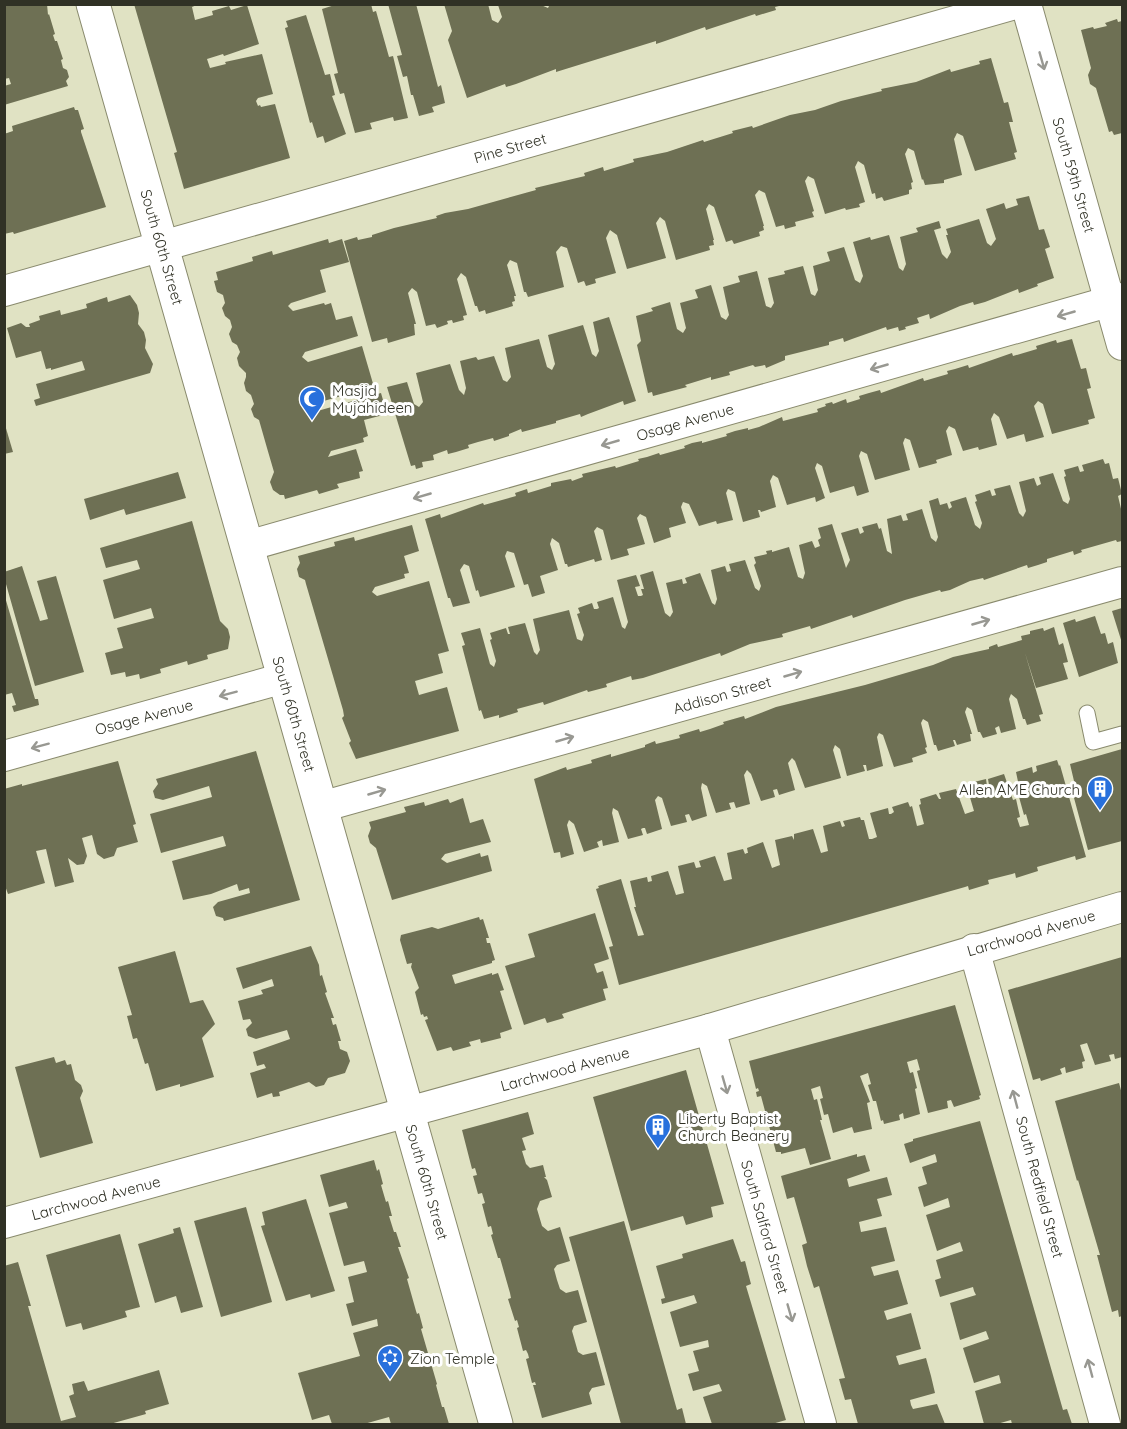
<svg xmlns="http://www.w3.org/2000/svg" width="1127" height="1429" viewBox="0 0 1127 1429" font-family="Quicksand,sans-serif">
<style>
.building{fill:#6e7054}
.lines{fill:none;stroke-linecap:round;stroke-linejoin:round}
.service-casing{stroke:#898a6d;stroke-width:17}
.minor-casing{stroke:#898a6d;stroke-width:32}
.tertiary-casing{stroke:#898a6d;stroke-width:35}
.service{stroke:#fff;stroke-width:15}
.minor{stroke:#fff;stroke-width:30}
.tertiary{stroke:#fff;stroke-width:33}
.oneway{stroke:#989892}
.labels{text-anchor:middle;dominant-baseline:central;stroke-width:6;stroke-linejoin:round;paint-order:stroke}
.street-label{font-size:15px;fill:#303125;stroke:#fff}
.poi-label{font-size:15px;fill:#303125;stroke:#fff;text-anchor:start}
</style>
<rect width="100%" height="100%" fill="#e0e2c3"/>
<g class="building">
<path d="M 4,4 L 47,4 L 48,15 L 49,14 L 55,34 L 53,35 L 55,41 L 57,41 L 63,59 L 61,60 L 63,68 L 67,70 L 69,77 L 66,81 L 68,86 L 4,105 L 4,86 L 11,84 L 9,78 L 4,79 Z"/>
<path d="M 134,4 L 199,4 L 192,7 L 195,20 L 213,15 L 212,11 L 229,6 L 231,10 L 247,5 L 259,44 L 224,56 L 223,54 L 207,59 L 210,68 L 226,64 L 225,62 L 262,54 L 273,94 L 258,98 L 256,101 L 258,106 L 260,105 L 261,107 L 275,104 L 290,158 L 184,189 L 174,153 L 177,152 Z"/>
<path d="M 338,4 L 371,4 L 373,12 L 376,11 L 389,57 L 393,56 L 408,118 L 394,121 L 393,117 L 370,123 L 372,129 L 355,133 L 344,93 L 340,94 L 334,74 L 338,73 L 322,9 Z"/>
<path d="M 388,4 L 416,4 L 438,87 L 441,85 L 445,103 L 432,107 L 434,112 L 419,116 L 413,95 L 411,95 L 407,76 L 403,77 L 397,56 L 402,55 Z"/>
<path d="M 444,4 L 488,4 L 492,20 L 498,23 L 502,17 L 498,5 L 541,5 L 548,8 L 550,4 L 783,5 L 775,7 L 776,10 L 756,16 L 755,14 L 706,30 L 705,27 L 665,41 L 656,44 L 656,41 L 556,72 L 556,69 L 516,84 L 506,87 L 505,84 L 467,98 L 448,40 L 452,31 Z"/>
<path d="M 306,15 L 325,75 L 330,74 L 335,95 L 332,96 L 346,134 L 325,143 L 323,136 L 317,138 L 312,122 L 310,123 L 285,28 L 288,27 L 286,21 Z"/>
<path d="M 1117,19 L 1118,22 L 1122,21 L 1122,133 L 1114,135 L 1112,131 L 1109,132 L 1096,88 L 1090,84 L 1088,75 L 1091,68 L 1081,30 L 1093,27 L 1094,29 L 1107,26 L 1105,23 Z"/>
<path d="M 991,58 L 1004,103 L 1008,102 L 1013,122 L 1009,122 L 1017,152 L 1014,153 L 1016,159 L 975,171 L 963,136 L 957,133 L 954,139 L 962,175 L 944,180 L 944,183 L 925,185 L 923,179 L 922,180 L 914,151 L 908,148 L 905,154 L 913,182 L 911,183 L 912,189 L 909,190 L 909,194 L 884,201 L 882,197 L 876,199 L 875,193 L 872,194 L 864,165 L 858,161 L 855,167 L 865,202 L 859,204 L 860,207 L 846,210 L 845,208 L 825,214 L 814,179 L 808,176 L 805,181 L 814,211 L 812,212 L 814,217 L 795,222 L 796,226 L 785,229 L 784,225 L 776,227 L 765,193 L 759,190 L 755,195 L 764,226 L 763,226 L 764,230 L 759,232 L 760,236 L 734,244 L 732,240 L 726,242 L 714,207 L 709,204 L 706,209 L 714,240 L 713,240 L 714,245 L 709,246 L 710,250 L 676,260 L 665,221 L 660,217 L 656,223 L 666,258 L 627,269 L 617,235 L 610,230 L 606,238 L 616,273 L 595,279 L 596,283 L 586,286 L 584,281 L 578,283 L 567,248 L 561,246 L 556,252 L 564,287 L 528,297 L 526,292 L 524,292 L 517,263 L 510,260 L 507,265 L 516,296 L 514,296 L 515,301 L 512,302 L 513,306 L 486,314 L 485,310 L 479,312 L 477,306 L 475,306 L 466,277 L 461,273 L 457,279 L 467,315 L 463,316 L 464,320 L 453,323 L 452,320 L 447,321 L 448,324 L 437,328 L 435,324 L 426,326 L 417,292 L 412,288 L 408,293 L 416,324 L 414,324 L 415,335 L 388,343 L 387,338 L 372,342 L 344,241 L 357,237 L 358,240 L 372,237 L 372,235 L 394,228 L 437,218 L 436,216 L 445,213 L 468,209 L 536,190 L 535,188 L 585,176 L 584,173 L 603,167 L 604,171 L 634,162 L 633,159 L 667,152 L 703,140 L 704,142 L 733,133 L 732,131 L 752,126 L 753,128 L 790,115 L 815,110 L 841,101 L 882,91 L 881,89 L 916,82 L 950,69 L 951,72 L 980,64 L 979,61 Z"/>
<path d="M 74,107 L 75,110 L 78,110 L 84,129 L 81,130 L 81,132 L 106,207 L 14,234 L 13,232 L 4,234 L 4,207 L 6,207 L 4,201 L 4,134 L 13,131 L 12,126 Z"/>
<path d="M 1029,196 L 1039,230 L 1044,229 L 1050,247 L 1045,249 L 1054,278 L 1037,284 L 1038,286 L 1019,293 L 1018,289 L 985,302 L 974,305 L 973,302 L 960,306 L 930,319 L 929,314 L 917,318 L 919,323 L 905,327 L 906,329 L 899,331 L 898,327 L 887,330 L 886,327 L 852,339 L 844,342 L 843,338 L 829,342 L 829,345 L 785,356 L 785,360 L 766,368 L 765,365 L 755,367 L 753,365 L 729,372 L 730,375 L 711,380 L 711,377 L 685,385 L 687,387 L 653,396 L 652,392 L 648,393 L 637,345 L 641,341 L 636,316 L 653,311 L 651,308 L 670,302 L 677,329 L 683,333 L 686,328 L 680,303 L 698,298 L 695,290 L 711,285 L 721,317 L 726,320 L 729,315 L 723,287 L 740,282 L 738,276 L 757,271 L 766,306 L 771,308 L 774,303 L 768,278 L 785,274 L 784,271 L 803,266 L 811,294 L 815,296 L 818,290 L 813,266 L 830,261 L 827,252 L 844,247 L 855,280 L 860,283 L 863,276 L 853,242 L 870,237 L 871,240 L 889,235 L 899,268 L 903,271 L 906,264 L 900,237 L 918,232 L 916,228 L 939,221 L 941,228 L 934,230 L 942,254 L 947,259 L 951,252 L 946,235 L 948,235 L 946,229 L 979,219 L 987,243 L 991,246 L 996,239 L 986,209 L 1004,203 L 1006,209 L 1018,205 L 1016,199 Z"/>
<path d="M 328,239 L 329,243 L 342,239 L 349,262 L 320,270 L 326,292 L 291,303 L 288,306 L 293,311 L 324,303 L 325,305 L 331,303 L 336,320 L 352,316 L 358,336 L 305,352 L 302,357 L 308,362 L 362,346 L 374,387 L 320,402 L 316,407 L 321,410 L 381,393 L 387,414 L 364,420 L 368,436 L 363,438 L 364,442 L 331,451 L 328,457 L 356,449 L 363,471 L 359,472 L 360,478 L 337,484 L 339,488 L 319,494 L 317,490 L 285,499 L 284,495 L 280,495 L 273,490 L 270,482 L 274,472 L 267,448 L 259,420 L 254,417 L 251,409 L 254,404 L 251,395 L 246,391 L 244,383 L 246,377 L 246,373 L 239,366 L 237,358 L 240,352 L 237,345 L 232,342 L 229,334 L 232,327 L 230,320 L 225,316 L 222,308 L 225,303 L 223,295 L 217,292 L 214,281 L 218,280 L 216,272 L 253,261 L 252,257 L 272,251 L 273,255 Z"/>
<path d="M 130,295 L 137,305 L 139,313 L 138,324 L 144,332 L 146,340 L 145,348 L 153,364 L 150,373 L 36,406 L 34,400 L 40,398 L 36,384 L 85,370 L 82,361 L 51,370 L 51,368 L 46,369 L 41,351 L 16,358 L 7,328 L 21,323 L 26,327 L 30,327 L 29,324 L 40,320 L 39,316 L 60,310 L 61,315 L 87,308 L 86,304 L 107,297 L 108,302 Z"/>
<path d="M 609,317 L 636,401 L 624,405 L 623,401 L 588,414 L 581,417 L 580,414 L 556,421 L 556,423 L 522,432 L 521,429 L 509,434 L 509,436 L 494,441 L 493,438 L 478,442 L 468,445 L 469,448 L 456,452 L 448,454 L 447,450 L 433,455 L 434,460 L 422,462 L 423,467 L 416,469 L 415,465 L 411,466 L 387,387 L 407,382 L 414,404 L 419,407 L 423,402 L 416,373 L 450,364 L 459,390 L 464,395 L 466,388 L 460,361 L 476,357 L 478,360 L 494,356 L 503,380 L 507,382 L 511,377 L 505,348 L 539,339 L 547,367 L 552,370 L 555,364 L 548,335 L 583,325 L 592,354 L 596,357 L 599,351 L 593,322 Z"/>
<path d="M 1072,339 L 1081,369 L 1086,368 L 1091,388 L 1087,389 L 1095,418 L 1088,420 L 1089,424 L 1052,434 L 1043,404 L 1038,401 L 1034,406 L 1044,437 L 1026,442 L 1024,434 L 1007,439 L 999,417 L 994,413 L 991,419 L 997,445 L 979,450 L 978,447 L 963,451 L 955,429 L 949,426 L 946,431 L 952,455 L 936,460 L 937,463 L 919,468 L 910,440 L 905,438 L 903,443 L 910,470 L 875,480 L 867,454 L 861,451 L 859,456 L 869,492 L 857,496 L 854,486 L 830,493 L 822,466 L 817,463 L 815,468 L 825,498 L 816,502 L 815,497 L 787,505 L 778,478 L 773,475 L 770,481 L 776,507 L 761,512 L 760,510 L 758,510 L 760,517 L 743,522 L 735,492 L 728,489 L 726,493 L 733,520 L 717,524 L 716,521 L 699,526 L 689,504 L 683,502 L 681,507 L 686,523 L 669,528 L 671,537 L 654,543 L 646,517 L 640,514 L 637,518 L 645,544 L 627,549 L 629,555 L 611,560 L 603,530 L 597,527 L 594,531 L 602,560 L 595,562 L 594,559 L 568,567 L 567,564 L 565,564 L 559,543 L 552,538 L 550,544 L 558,570 L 540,576 L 545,593 L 532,597 L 528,584 L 524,585 L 514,553 L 507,551 L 505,556 L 515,587 L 480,597 L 478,590 L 476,591 L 469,566 L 464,564 L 460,570 L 470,603 L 453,607 L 450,598 L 448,598 L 425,519 L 440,514 L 441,518 L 483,503 L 484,505 L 516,496 L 515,493 L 527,489 L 528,493 L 538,490 L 551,486 L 551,483 L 571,479 L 572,481 L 583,477 L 582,474 L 615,466 L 616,468 L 639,461 L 638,459 L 647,457 L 659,453 L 660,455 L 685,448 L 684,446 L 692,443 L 702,441 L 702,443 L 727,436 L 726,434 L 735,431 L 748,428 L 748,430 L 759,427 L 782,417 L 783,421 L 818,412 L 817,409 L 826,406 L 825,404 L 832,402 L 833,404 L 846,399 L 847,403 L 860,399 L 859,396 L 869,393 L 880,390 L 881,393 L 923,378 L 924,381 L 948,374 L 947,371 L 955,369 L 968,365 L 969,368 L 1012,353 L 1013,356 L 1037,349 L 1036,346 L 1056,340 L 1057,343 Z"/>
<path d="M 5,425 L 13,452 L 4,454 L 4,426 Z"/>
<path d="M 1103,459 L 1105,464 L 1109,463 L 1113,479 L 1118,478 L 1122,494 L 1118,496 L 1122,513 L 1122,541 L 1117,542 L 1116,540 L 1081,550 L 1082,552 L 1074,555 L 1073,551 L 1047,559 L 1047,562 L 1038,565 L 1028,568 L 1027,565 L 984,580 L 983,578 L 970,581 L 950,590 L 941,592 L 940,590 L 905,600 L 853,618 L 852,615 L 811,629 L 810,626 L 782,634 L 783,637 L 750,644 L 721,656 L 720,653 L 643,678 L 632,680 L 631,676 L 606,684 L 607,687 L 588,692 L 587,690 L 544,705 L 543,702 L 517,709 L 518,712 L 499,718 L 499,715 L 484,719 L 481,710 L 479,711 L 462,646 L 465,645 L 461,633 L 480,628 L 490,664 L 494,667 L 496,661 L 490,640 L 492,639 L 490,633 L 506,628 L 508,634 L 510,634 L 508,627 L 525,623 L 534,652 L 537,655 L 540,650 L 533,619 L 569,610 L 577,639 L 582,641 L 584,635 L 577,614 L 580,613 L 578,608 L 592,603 L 594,609 L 597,609 L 599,608 L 597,602 L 613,597 L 622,627 L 625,629 L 628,622 L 617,580 L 636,575 L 640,586 L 635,587 L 638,596 L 641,596 L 643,595 L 641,589 L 644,589 L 640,575 L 653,571 L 665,613 L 670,617 L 673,612 L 666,583 L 682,579 L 683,584 L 687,583 L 685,578 L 700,573 L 712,603 L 715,605 L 717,599 L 711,570 L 725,566 L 727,572 L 731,571 L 729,564 L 745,560 L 755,588 L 759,591 L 761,586 L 754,565 L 756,563 L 754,557 L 767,554 L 766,551 L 772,550 L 772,552 L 789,547 L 798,577 L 803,579 L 805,573 L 799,545 L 812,541 L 815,548 L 820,546 L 818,540 L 821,538 L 818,528 L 832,524 L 846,568 L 850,560 L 841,533 L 858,528 L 860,534 L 864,532 L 862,527 L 877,523 L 879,529 L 881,528 L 887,551 L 892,554 L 887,519 L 901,515 L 903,521 L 908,520 L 906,514 L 922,509 L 931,538 L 936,542 L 938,537 L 929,501 L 938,498 L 940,505 L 947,503 L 949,509 L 952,507 L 950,502 L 966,497 L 975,525 L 980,529 L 982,523 L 975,502 L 977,501 L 975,495 L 990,490 L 992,496 L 996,495 L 994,489 L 1010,485 L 1019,513 L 1023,517 L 1026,511 L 1019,482 L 1034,478 L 1037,486 L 1041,484 L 1039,477 L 1053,473 L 1063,501 L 1068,504 L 1070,499 L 1064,477 L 1066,476 L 1064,470 L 1078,466 L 1080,472 L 1084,471 L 1082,465 Z"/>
<path d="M 178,472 L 186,498 L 126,515 L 124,509 L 90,520 L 84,499 Z"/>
<path d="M 192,521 L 220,621 L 228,629 L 230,637 L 228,649 L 207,655 L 208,659 L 188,665 L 187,661 L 160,669 L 161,673 L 140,679 L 139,674 L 126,677 L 125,672 L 111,675 L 105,653 L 123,648 L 117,628 L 154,618 L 151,608 L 114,619 L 103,580 L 140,569 L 137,560 L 106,568 L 100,548 Z"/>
<path d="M 412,525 L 419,551 L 404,556 L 409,573 L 404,574 L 405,578 L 375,587 L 372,592 L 377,596 L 429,581 L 449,651 L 438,654 L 443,673 L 415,681 L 419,695 L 447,687 L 459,731 L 356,759 L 349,743 L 351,741 L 342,718 L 344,716 L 343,710 L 306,584 L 305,580 L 299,577 L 297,569 L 300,563 L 298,556 L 335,546 L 334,542 L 354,537 L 355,541 Z"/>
<path d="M 22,566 L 40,621 L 48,619 L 37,581 L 56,576 L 84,672 L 35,686 L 4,577 L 4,572 Z"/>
<path d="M 5,597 L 35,699 L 38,699 L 39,705 L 14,712 L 12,706 L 16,705 L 12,693 L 4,695 Z"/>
<path d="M 1122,608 L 1122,643 L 1112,611 Z"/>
<path d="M 1095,616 L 1101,634 L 1105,633 L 1108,644 L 1113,642 L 1118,663 L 1079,677 L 1063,623 L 1075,619 L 1076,622 Z"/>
<path d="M 1054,627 L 1059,645 L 1063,643 L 1068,662 L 1063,663 L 1068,679 L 1036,688 L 1025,653 L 1043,714 L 1039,715 L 1041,721 L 1027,725 L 1025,719 L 1023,719 L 1017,699 L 1011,694 L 1009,699 L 1016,729 L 1001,733 L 999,726 L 995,728 L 997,734 L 983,738 L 980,732 L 978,732 L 972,710 L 967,707 L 965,712 L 972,734 L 970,734 L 971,741 L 957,745 L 955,740 L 953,740 L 955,746 L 938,751 L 936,745 L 934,745 L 928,722 L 923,719 L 921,723 L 927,747 L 925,748 L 927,753 L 912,758 L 913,762 L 894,767 L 883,735 L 879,733 L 877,737 L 883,766 L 867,771 L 866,765 L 863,765 L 865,771 L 847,776 L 840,749 L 835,745 L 833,750 L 841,778 L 805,788 L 795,761 L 792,758 L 788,763 L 795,790 L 779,795 L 777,789 L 773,790 L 775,797 L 761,801 L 751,774 L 747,770 L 744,775 L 750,804 L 736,808 L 734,802 L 729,803 L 731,809 L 716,813 L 707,786 L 702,783 L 701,788 L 707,816 L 692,821 L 689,814 L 685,815 L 687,822 L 671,826 L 662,798 L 658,796 L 655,800 L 662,829 L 647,834 L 645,828 L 643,828 L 641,829 L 643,835 L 628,839 L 618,811 L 613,808 L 612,813 L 619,842 L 603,846 L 602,840 L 597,842 L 599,847 L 584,852 L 574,824 L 569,820 L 567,825 L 574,854 L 561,858 L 560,852 L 554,853 L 534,779 L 566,767 L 567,770 L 592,763 L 591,760 L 611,754 L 611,757 L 645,747 L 645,745 L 655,741 L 656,744 L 680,738 L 679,735 L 699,729 L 700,732 L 710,729 L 724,724 L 723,722 L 744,716 L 745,719 L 776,707 L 865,685 L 933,665 L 953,657 L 989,649 L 989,647 L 997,644 L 998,647 L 1022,640 L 1021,636 L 1030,634 L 1030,631 L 1043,628 L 1044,631 Z"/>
<path d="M 1122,749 L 1122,841 L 1088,850 L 1070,783 L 1074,781 L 1070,764 Z"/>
<path d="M 256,751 L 300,900 L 224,921 L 223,918 L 216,916 L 213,907 L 218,902 L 250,893 L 249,888 L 239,891 L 237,884 L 211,894 L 183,900 L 172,861 L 226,846 L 223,836 L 161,853 L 150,814 L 212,797 L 209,786 L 163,800 L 155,798 L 153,791 L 158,784 L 156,779 Z"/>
<path d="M 1057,760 L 1059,766 L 1060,765 L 1086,857 L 1076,860 L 1075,856 L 1037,867 L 1038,871 L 1016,878 L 1015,873 L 1012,874 L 988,880 L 989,884 L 969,890 L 968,886 L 965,887 L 619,985 L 609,947 L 613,946 L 596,889 L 599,888 L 598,886 L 621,879 L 638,936 L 644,935 L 634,907 L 636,907 L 630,881 L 647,877 L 648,882 L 652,881 L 651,876 L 668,871 L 676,895 L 684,893 L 678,866 L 694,862 L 696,868 L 701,867 L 699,861 L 715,856 L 724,881 L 732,879 L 727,853 L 743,849 L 745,854 L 747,853 L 748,853 L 747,848 L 763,842 L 772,868 L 780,865 L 775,840 L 792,836 L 794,840 L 794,834 L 813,829 L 821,853 L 828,851 L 823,826 L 840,821 L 842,827 L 845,826 L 843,821 L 860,817 L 861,820 L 864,820 L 869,839 L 872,839 L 877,837 L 870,813 L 888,808 L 889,814 L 891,814 L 894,812 L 892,807 L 908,802 L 910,807 L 912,806 L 917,826 L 921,825 L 924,824 L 919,805 L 921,804 L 920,799 L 936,794 L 939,799 L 941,799 L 939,793 L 956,789 L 965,814 L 974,811 L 966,784 L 986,779 L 987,786 L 989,785 L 988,779 L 1004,774 L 1013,800 L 1016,799 L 1020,817 L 1017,818 L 1020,827 L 1029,825 L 1026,814 L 1024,815 L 1019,797 L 1021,796 L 1016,772 L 1032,767 L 1033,773 L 1037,771 L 1036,766 Z"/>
<path d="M 118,761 L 136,824 L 133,825 L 138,842 L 117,848 L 114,856 L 104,859 L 97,854 L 92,835 L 82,838 L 87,856 L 84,864 L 77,865 L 68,858 L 74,882 L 55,887 L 46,849 L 36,851 L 45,883 L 8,894 L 4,883 L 4,789 L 22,784 L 22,786 Z"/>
<path d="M 463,798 L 470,823 L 483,819 L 491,842 L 445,854 L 441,859 L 447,863 L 480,853 L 481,857 L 488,855 L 492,871 L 392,900 L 376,848 L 370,843 L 368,836 L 371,828 L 369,822 L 406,812 L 404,807 L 424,802 L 425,806 L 448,799 L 450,803 Z"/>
<path d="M 595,913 L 609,959 L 594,964 L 597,973 L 603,971 L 608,988 L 603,989 L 606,1000 L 562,1014 L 564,1018 L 547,1023 L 545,1018 L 524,1025 L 505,966 L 535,957 L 528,934 Z"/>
<path d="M 479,917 L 480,920 L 483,919 L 489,938 L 486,938 L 487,943 L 490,943 L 495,960 L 492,961 L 492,963 L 452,975 L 455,984 L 492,973 L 492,975 L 498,973 L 504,990 L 500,991 L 512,1029 L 500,1033 L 501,1038 L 481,1043 L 480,1039 L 469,1042 L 471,1046 L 453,1051 L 451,1047 L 437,1051 L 425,1020 L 428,1019 L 427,1016 L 424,1017 L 423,1014 L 421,1015 L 415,992 L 419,988 L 411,967 L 412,963 L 407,964 L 400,940 L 401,935 L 432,927 L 438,929 Z"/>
<path d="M 311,946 L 319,965 L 320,976 L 322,975 L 327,992 L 325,993 L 334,1018 L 331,1018 L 333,1025 L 336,1024 L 341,1041 L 338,1041 L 340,1049 L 347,1052 L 350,1061 L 345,1073 L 328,1078 L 324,1085 L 316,1087 L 309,1082 L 279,1092 L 280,1096 L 273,1097 L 272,1093 L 257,1098 L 250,1073 L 266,1068 L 264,1064 L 257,1066 L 253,1052 L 290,1039 L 287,1030 L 256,1039 L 248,1036 L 246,1029 L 252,1023 L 250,1019 L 243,1020 L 238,1001 L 263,994 L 261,990 L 274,986 L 272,979 L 243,989 L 236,968 Z"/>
<path d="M 175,951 L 190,1003 L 203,1000 L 215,1024 L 202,1038 L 214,1077 L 180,1087 L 180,1084 L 156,1091 L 148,1063 L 145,1064 L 137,1038 L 133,1039 L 127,1016 L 132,1015 L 118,967 Z"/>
<path d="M 1122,957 L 1122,1057 L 1115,1059 L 1114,1054 L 1109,1055 L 1111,1061 L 1095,1065 L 1087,1043 L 1080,1045 L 1085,1061 L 1082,1062 L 1083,1068 L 1066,1073 L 1065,1067 L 1060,1069 L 1062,1074 L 1041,1081 L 1040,1078 L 1033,1080 L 1008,990 Z"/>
<path d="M 955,1005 L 981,1095 L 979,1096 L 980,1099 L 954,1107 L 951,1100 L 947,1101 L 948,1108 L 928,1113 L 917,1071 L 920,1070 L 917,1059 L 907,1062 L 910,1073 L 913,1072 L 917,1088 L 915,1089 L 920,1114 L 904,1119 L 903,1113 L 899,1115 L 900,1120 L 884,1124 L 883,1120 L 881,1121 L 876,1101 L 873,1101 L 868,1085 L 871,1084 L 868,1073 L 860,1076 L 870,1102 L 867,1103 L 872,1129 L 854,1133 L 852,1127 L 833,1133 L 828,1114 L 824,1115 L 820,1099 L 823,1098 L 820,1086 L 811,1089 L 814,1100 L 817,1099 L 822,1120 L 820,1120 L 831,1159 L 810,1165 L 805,1148 L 781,1154 L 781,1152 L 776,1152 L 761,1096 L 757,1097 L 756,1092 L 759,1091 L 758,1088 L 756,1089 L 749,1061 Z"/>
<path d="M 54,1057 L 56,1063 L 65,1060 L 67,1065 L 71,1064 L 75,1080 L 81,1085 L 83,1091 L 80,1098 L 93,1143 L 40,1158 L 15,1067 Z"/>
<path d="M 686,1070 L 724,1204 L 711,1207 L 713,1217 L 686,1225 L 683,1216 L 631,1231 L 593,1097 Z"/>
<path d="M 1119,1083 L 1122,1094 L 1122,1316 L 1119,1317 L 1118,1310 L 1112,1312 L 1097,1255 L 1100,1255 L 1078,1180 L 1077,1181 L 1055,1101 Z"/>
<path d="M 528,1112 L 534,1134 L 522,1138 L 526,1150 L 522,1151 L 526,1164 L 530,1168 L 543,1165 L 546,1177 L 544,1177 L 547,1180 L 552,1197 L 540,1201 L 537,1209 L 542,1226 L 548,1231 L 560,1227 L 570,1261 L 557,1265 L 554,1269 L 557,1280 L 560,1289 L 566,1293 L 578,1290 L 587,1322 L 574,1326 L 572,1331 L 578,1352 L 583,1355 L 596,1352 L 605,1385 L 592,1388 L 589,1393 L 592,1404 L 542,1418 L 533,1385 L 536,1385 L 535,1382 L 532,1383 L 526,1359 L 529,1358 L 528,1354 L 526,1350 L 523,1351 L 517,1328 L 519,1327 L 517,1320 L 515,1321 L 508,1299 L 511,1298 L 510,1293 L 500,1258 L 498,1258 L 491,1235 L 493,1234 L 491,1226 L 488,1227 L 482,1204 L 485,1203 L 482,1193 L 478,1194 L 473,1176 L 477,1175 L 475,1168 L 472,1169 L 462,1130 Z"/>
<path d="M 980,1121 L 1063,1410 L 1067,1409 L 1072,1424 L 1012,1424 L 1011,1420 L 997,1424 L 984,1424 L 975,1391 L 1001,1383 L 999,1375 L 974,1383 L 963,1348 L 989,1339 L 986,1331 L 960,1340 L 950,1303 L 976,1295 L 974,1291 L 973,1287 L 940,1297 L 935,1280 L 941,1278 L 936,1260 L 963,1251 L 960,1242 L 937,1251 L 926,1215 L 950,1207 L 949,1202 L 948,1198 L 924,1207 L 918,1187 L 927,1184 L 922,1167 L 937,1162 L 936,1157 L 935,1154 L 910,1163 L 904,1144 L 913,1141 L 913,1139 Z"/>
<path d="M 857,1154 L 857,1157 L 865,1155 L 870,1171 L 847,1179 L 849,1187 L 887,1177 L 892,1195 L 877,1199 L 882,1216 L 859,1222 L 861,1232 L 886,1227 L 895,1261 L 871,1267 L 874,1276 L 898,1270 L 908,1304 L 884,1311 L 887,1320 L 911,1313 L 921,1349 L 896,1356 L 899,1365 L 926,1358 L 931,1376 L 935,1393 L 910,1400 L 911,1405 L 913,1409 L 937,1404 L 945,1424 L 858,1424 L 851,1399 L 845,1400 L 839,1379 L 845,1378 L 819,1286 L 814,1288 L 807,1266 L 802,1245 L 807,1243 L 794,1197 L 787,1199 L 781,1176 Z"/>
<path d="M 374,1160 L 377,1171 L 379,1169 L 383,1184 L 381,1185 L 386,1202 L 388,1201 L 392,1216 L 389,1216 L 394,1232 L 396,1232 L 401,1247 L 398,1247 L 409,1278 L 407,1279 L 416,1311 L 417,1314 L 419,1313 L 423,1328 L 421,1329 L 437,1384 L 436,1385 L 442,1407 L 444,1407 L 449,1424 L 391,1424 L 389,1417 L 364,1424 L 332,1424 L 329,1415 L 312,1420 L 298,1373 L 360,1356 L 353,1333 L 378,1326 L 377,1319 L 352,1326 L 346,1304 L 354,1302 L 348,1277 L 367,1272 L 364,1261 L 344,1266 L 329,1213 L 348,1208 L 346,1202 L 329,1207 L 320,1175 Z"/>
<path d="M 306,1199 L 335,1291 L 311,1298 L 310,1294 L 286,1301 L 261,1226 L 265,1225 L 262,1212 Z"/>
<path d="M 246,1207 L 272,1302 L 221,1317 L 194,1221 Z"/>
<path d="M 624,1221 L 677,1410 L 682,1408 L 686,1424 L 621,1424 L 569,1237 Z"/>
<path d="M 180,1227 L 203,1307 L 181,1313 L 176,1296 L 155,1303 L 138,1244 L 174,1233 L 173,1229 Z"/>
<path d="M 120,1234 L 140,1307 L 125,1311 L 127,1317 L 83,1330 L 81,1323 L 66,1327 L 46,1255 Z"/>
<path d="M 733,1239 L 741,1262 L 745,1261 L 751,1284 L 746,1286 L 786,1420 L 772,1424 L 712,1424 L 703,1397 L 722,1391 L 719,1384 L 693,1391 L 688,1374 L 699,1371 L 693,1351 L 709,1347 L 708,1340 L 680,1347 L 670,1312 L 697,1303 L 694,1295 L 662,1304 L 661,1299 L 665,1298 L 656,1266 L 683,1258 L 682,1254 Z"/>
<path d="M 18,1262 L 31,1306 L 28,1306 L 61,1421 L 76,1417 L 69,1396 L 74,1394 L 72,1384 L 84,1381 L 88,1391 L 159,1370 L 169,1404 L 145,1411 L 146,1414 L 110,1424 L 4,1424 L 4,1266 Z"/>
</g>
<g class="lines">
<defs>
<path id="service" d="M 1087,713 L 1093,742 L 1122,734"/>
<g id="minor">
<path d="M 1026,4 L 1122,345"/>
<path d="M 4,291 L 1015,4"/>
<path d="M 247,546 L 1122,298"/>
<path d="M 4,756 L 284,678"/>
<path d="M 321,807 L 1122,582"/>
<path d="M 974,949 L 1105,1424"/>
<path d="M 710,1029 L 821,1424"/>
<path d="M 4,1223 L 710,1029 L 1122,907"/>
</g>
<path id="tertiary" d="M 93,4 L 496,1424"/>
</defs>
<use href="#service" class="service-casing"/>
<use href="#minor" class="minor-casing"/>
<use href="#tertiary" class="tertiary-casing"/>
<use href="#service" class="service"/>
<use href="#minor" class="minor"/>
<use href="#tertiary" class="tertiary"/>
</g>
<defs><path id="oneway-shaft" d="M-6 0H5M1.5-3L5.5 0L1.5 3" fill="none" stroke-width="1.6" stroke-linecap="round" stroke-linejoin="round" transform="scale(1.5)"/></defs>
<g class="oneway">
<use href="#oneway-shaft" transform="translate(1042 61) rotate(74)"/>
<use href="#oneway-shaft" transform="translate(1066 314) rotate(164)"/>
<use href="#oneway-shaft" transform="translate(879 367) rotate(164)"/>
<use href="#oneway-shaft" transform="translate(610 443) rotate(164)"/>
<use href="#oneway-shaft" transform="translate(422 496) rotate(164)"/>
<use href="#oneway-shaft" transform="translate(981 622) rotate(-16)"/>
<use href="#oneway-shaft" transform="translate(793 674) rotate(-16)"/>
<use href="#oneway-shaft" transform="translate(228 694) rotate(165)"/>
<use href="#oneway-shaft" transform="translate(565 739) rotate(-16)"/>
<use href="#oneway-shaft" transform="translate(40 746) rotate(165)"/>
<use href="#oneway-shaft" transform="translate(377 792) rotate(-16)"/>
<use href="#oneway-shaft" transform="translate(725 1085) rotate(74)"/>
<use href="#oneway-shaft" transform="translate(1015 1099) rotate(-105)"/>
<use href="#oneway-shaft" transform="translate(790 1313) rotate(74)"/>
<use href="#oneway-shaft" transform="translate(1090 1368) rotate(-105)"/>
</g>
<defs>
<symbol id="mosque-pin" viewBox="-11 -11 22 30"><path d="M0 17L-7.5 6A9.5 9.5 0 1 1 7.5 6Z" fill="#2870dc" stroke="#fff"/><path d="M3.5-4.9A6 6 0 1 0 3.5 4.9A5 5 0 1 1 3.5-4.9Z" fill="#fff"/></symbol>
<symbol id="building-pin" viewBox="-11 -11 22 30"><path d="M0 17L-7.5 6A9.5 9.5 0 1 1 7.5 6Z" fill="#2870dc" stroke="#fff"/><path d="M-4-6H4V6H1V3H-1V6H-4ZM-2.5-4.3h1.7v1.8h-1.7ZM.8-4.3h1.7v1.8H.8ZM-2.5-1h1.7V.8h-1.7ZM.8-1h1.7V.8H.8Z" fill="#fff"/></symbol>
<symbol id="synagogue-pin" viewBox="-11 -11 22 30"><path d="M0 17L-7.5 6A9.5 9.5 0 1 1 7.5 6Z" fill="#2870dc" stroke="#fff"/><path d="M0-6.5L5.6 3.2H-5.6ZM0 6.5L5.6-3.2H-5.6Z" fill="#fff"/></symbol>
</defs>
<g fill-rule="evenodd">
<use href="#mosque-pin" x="297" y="384" width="30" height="40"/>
<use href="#building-pin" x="1085" y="774" width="30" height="40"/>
<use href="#building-pin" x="643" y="1112" width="30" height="40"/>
<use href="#synagogue-pin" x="375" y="1343" width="30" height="40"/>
</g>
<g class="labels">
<g class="street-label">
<text transform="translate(510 148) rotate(-16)">Pine Street</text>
<text transform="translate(1074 175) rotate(74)">South 59th Street</text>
<text transform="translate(162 247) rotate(74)">South 60th Street</text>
<text transform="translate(685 422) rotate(-16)">Osage Avenue</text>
<text transform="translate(722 695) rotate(-16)">Addison Street</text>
<text transform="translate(294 714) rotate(74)">South 60th Street</text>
<text transform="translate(144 717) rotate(-15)">Osage Avenue</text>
<text transform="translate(1031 933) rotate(-16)">Larchwood Avenue</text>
<text transform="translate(565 1069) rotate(-15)">Larchwood Avenue</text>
<text transform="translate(427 1182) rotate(74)">South 60th Street</text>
<text transform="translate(1040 1187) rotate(75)">South Redfield Street</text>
<text transform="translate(96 1198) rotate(-15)">Larchwood Avenue</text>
<text transform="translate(765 1227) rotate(74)">South Salford Street</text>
</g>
<g class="poi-label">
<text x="332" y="390">Masjid<tspan x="332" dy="17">Mujahideen</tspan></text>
<text x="1080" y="789" text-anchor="end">Allen AME Church</text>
<text x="678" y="1118">Liberty Baptist<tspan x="678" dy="17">Church Beanery</tspan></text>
<text x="410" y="1358">Zion Temple</text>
</g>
</g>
<rect width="1127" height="1429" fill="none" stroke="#303125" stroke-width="12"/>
</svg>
